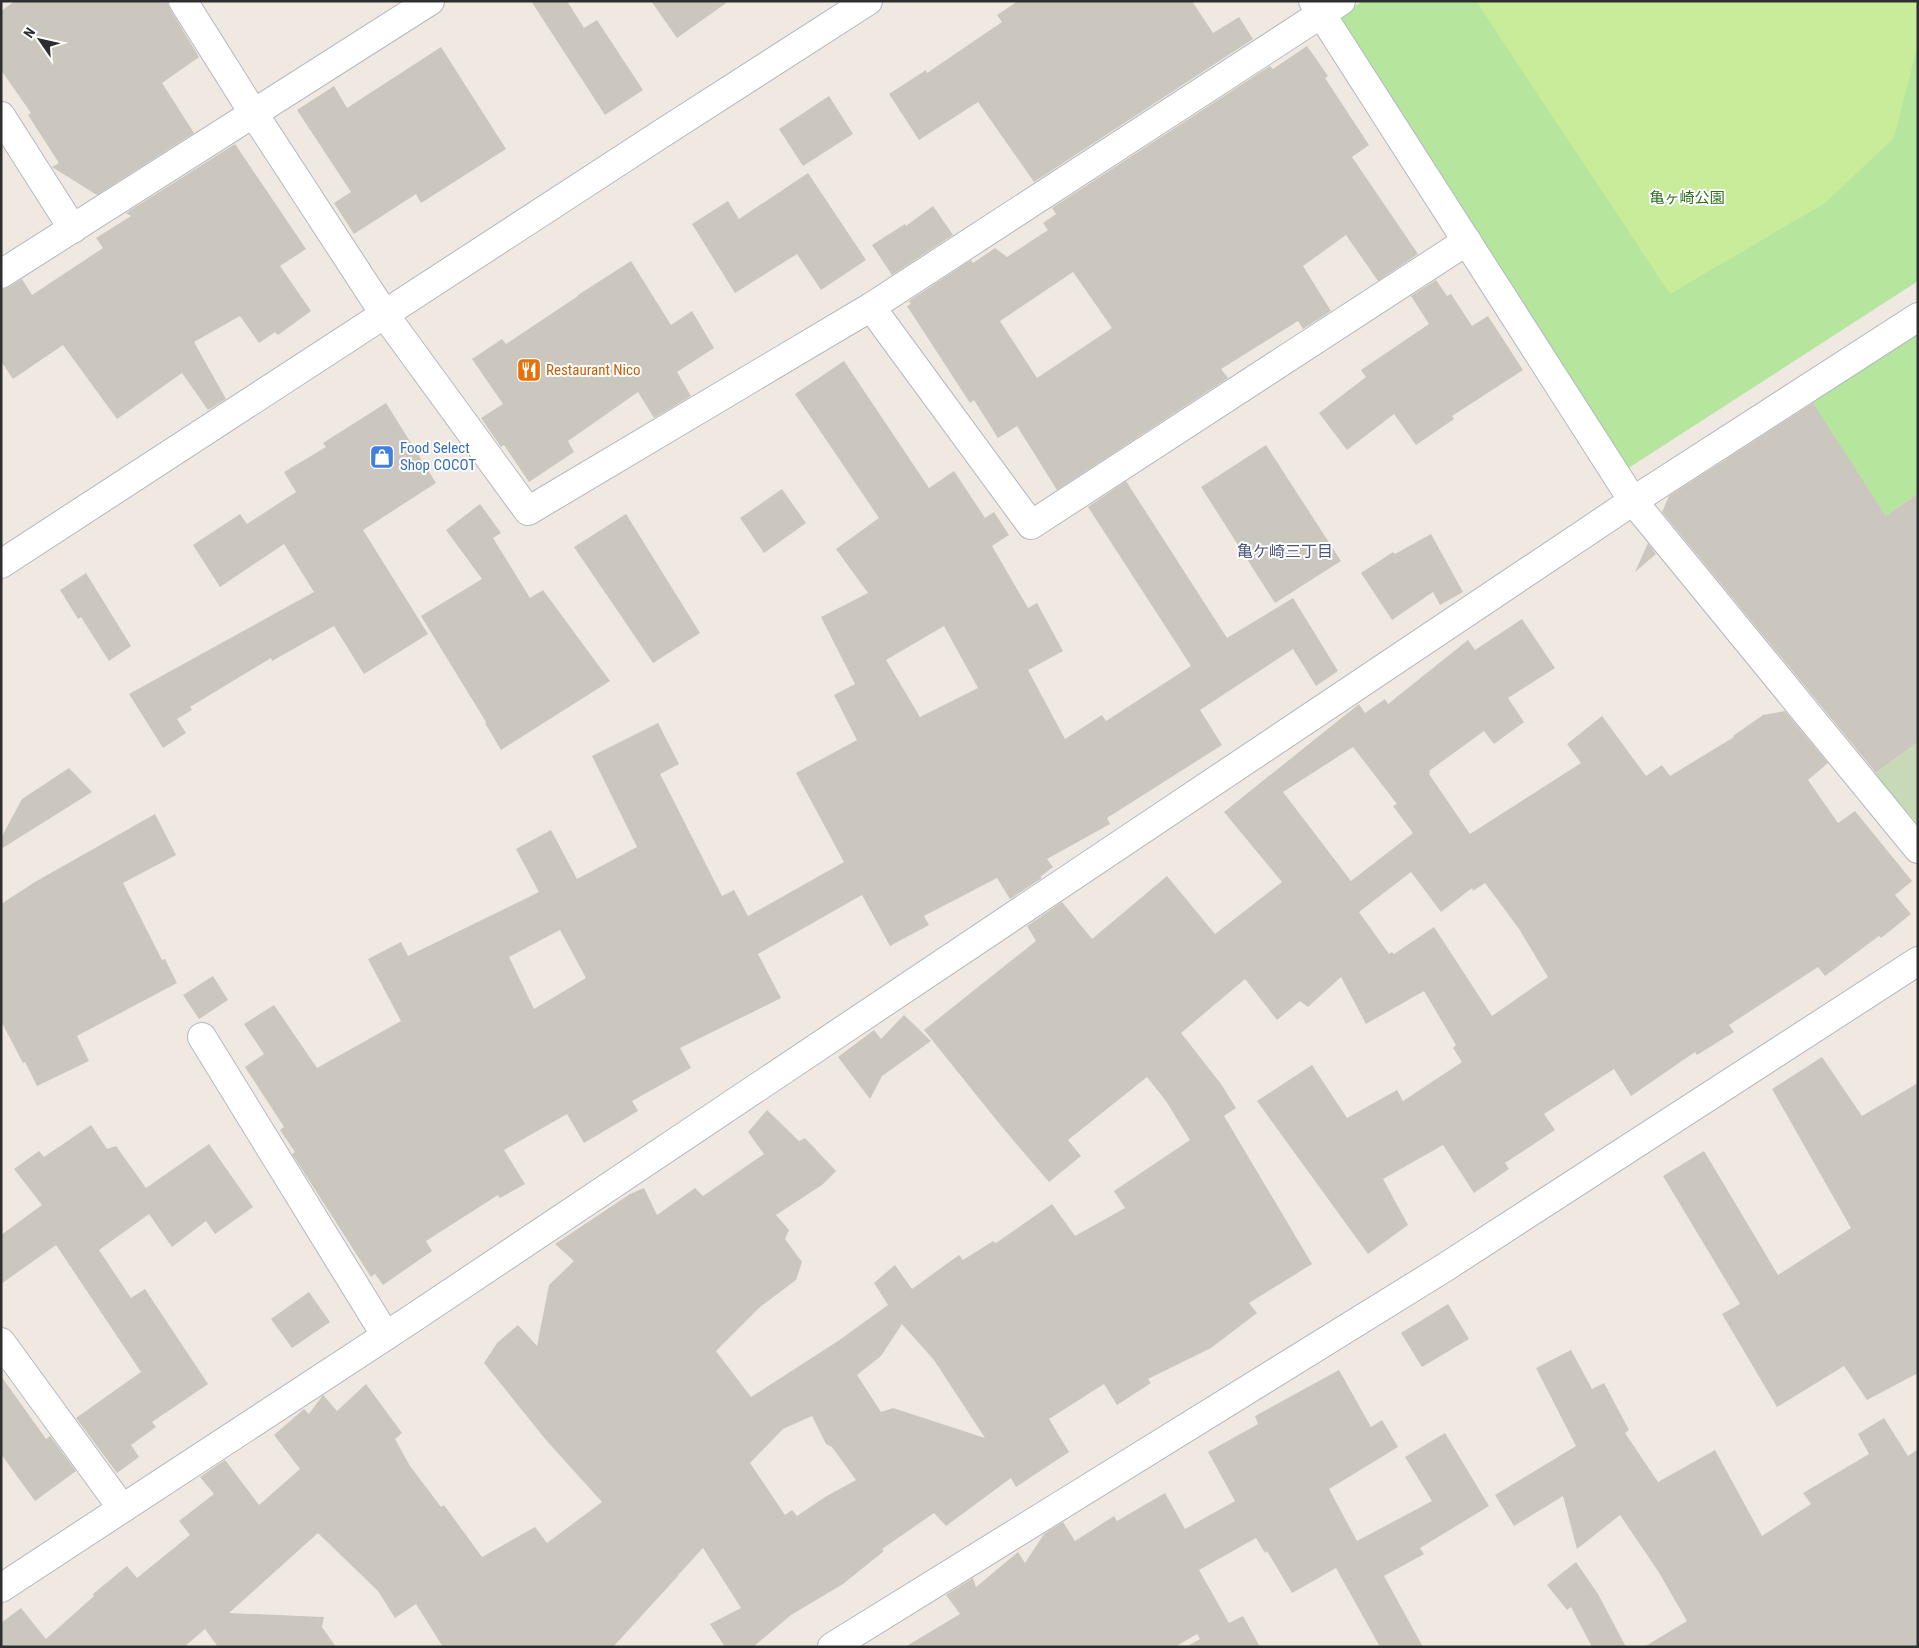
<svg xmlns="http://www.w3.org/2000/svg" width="1919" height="1648" viewBox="0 0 1919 1648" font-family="'Roboto Condensed','Noto Sans JP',sans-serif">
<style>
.green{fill:#b6e59e}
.cemetery{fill:#c8d9b8}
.pitch{fill:#c9ec9a}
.building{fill:#cbc7bf;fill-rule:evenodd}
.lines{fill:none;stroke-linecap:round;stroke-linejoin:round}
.minor-casing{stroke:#b4b7c1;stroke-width:30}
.minor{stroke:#fff;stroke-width:28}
.labels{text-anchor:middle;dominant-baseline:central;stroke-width:4;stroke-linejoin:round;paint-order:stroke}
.park-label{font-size:15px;fill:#2c6e1b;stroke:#fff}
.food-label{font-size:15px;fill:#c56008;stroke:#fff;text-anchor:start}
.shop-label{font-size:15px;fill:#366cbe;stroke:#fff;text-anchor:start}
.neighbourhood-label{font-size:16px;fill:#4d5680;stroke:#fff}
</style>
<rect width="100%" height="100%" fill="#efe9e1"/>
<g class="green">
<path d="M 1363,1 L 1918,1 L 1918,281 L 1627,469 L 1340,16 Z"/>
<path d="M 1918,327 L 1918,493 L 1886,516 L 1810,400 Z"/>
</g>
<path class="cemetery" d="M 1918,742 L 1918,824 L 1874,775 Z"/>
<path class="pitch" d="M 1476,1 L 1917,1 L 1918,44 L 1894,138 L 1825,203 L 1670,294 Z"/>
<g class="building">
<path d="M 15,1 L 167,1 L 170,9 L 199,57 L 162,83 L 194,133 L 97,195 L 52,167 L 59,163 L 28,115 L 31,113 L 1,70 L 1,11 Z"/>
<path d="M 531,1 L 567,1 L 584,28 L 597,20 L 643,90 L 605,115 Z"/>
<path d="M 651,1 L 729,1 L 677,38 Z"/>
<path d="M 1018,1 L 1192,1 L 1213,33 L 1239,17 L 1253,39 L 1034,182 L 978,102 L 919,140 L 889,94 L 926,70 L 927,73 L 1002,22 L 997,15 Z"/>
<path d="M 1307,46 L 1328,76 L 1325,78 L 1369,145 L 1352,157 L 1418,254 L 1378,281 L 1346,235 L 1303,266 L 1331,311 L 1303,329 L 1298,321 L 1221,369 L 1228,378 L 1057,490 L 1017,426 L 998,438 L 974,400 L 970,403 L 907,306 L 911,304 L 909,301 L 971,260 L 973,263 L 995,248 L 1007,257 L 1048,230 L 1043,223 L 1056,214 L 1052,208 L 1270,66 L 1273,69 ZM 1073,272 L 1112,328 L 1037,378 L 1000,321 Z"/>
<path d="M 441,47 L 506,149 L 421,203 L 416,194 L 354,234 L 334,203 L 351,192 L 297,110 L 334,86 L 347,108 Z"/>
<path d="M 829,96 L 853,134 L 803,166 L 779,129 Z"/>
<path d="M 235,144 L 306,249 L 280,266 L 311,311 L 278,335 L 275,332 L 259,343 L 240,316 L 194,342 L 226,399 L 208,410 L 182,373 L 117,419 L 63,345 L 13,379 L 1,361 L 1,290 L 9,287 L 22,279 L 32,295 L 103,248 L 96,238 L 131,216 L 126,213 Z"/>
<path d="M 808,173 L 866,260 L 821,290 L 797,254 L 735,293 L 692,224 L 728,201 L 739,219 Z"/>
<path d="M 933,206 L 953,235 L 892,275 L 872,245 L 905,224 L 906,226 Z"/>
<path d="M 631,261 L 671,325 L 692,311 L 714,348 L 677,372 L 691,396 L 654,418 L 638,392 L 568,441 L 574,452 L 529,482 L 504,445 L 501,447 L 481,418 L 503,404 L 472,359 L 502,339 L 506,344 L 578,296 L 578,295 Z"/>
<path d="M 1436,280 L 1447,296 L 1451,294 L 1472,326 L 1488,316 L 1523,370 L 1452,416 L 1454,419 L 1416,445 L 1394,414 L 1347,450 L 1319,413 L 1366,377 L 1361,370 L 1429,324 L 1411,296 Z"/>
<path d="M 844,361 L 929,488 L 954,471 L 985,518 L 994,512 L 1009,535 L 992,546 L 1028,608 L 1037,603 L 1063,651 L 1028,670 L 1065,739 L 1102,715 L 1106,721 L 1191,666 L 1088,507 L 1126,481 L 1227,638 L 1293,598 L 1338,671 L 1316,686 L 1293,649 L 1200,710 L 1222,745 L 1107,818 L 1110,824 L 1047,859 L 1053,867 L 1040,877 L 1042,878 L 1010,899 L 997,878 L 924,916 L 929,925 L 890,946 L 862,895 L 758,954 L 781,998 L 680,1048 L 691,1068 L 632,1101 L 638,1111 L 584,1143 L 567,1114 L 504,1150 L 525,1184 L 500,1198 L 498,1195 L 426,1241 L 432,1251 L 383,1285 L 375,1274 L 371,1277 L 314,1188 L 292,1154 L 295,1152 L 280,1130 L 284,1127 L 245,1067 L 264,1054 L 244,1024 L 274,1005 L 317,1068 L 401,1021 L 368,959 L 401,942 L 408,956 L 539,892 L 516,849 L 551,830 L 577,879 L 637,847 L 592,756 L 658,723 L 679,764 L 660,774 L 722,896 L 734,890 L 748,916 L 844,862 L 796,773 L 857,740 L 834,695 L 855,684 L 821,617 L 868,593 L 836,549 L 879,518 L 795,394 ZM 944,626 L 978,688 L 920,717 L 886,660 ZM 560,930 L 586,978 L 534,1009 L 509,957 Z"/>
<path d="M 386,403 L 436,483 L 363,530 L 428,634 L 364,674 L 334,626 L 272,661 L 271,658 L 190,707 L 192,710 L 177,719 L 186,733 L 163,748 L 129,694 L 314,592 L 284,544 L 220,587 L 193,545 L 240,514 L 247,524 L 296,492 L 284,472 L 326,447 L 323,443 Z"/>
<path d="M 1813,403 L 1886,516 L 1918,493 L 1918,742 L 1876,773 L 1662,512 L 1669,496 Z"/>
<path d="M 1266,445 L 1341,561 L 1275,603 L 1201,487 Z"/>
<path d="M 782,489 L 806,523 L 764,553 L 740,518 Z"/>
<path d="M 480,504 L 501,533 L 493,538 L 530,598 L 543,590 L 610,681 L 501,750 L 485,723 L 486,722 L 421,616 L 482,579 L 446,530 Z"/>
<path d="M 626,514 L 700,633 L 653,663 L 574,547 Z"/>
<path d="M 1431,534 L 1463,592 L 1440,605 L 1433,592 L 1392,620 L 1361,573 L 1393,552 L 1395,554 Z"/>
<path d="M 1648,543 L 1656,554 L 1635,572 Z"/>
<path d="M 86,573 L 131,646 L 109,661 L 81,617 L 78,619 L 60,590 Z"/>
<path d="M 1522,619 L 1555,668 L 1508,698 L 1524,722 L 1494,744 L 1484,731 L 1429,771 L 1430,773 L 1429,774 L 1470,834 L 1581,763 L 1567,744 L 1602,716 L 1646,776 L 1662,765 L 1670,776 L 1734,737 L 1733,736 L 1763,715 L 1785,711 L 1828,763 L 1808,780 L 1838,823 L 1855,811 L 1912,881 L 1895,895 L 1911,914 L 1881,938 L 1879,936 L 1825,976 L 1818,967 L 1729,1025 L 1734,1032 L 1697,1055 L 1695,1052 L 1631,1096 L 1614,1069 L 1544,1114 L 1555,1130 L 1505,1163 L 1509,1169 L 1474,1193 L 1443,1145 L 1383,1179 L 1408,1225 L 1368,1254 L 1257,1101 L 1312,1065 L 1347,1118 L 1397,1090 L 1403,1101 L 1462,1062 L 1453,1048 L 1456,1045 L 1424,991 L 1366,1024 L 1341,977 L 1308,1007 L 1300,1001 L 1277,1020 L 1245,979 L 1181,1033 L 1221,1084 L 1236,1108 L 1224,1116 L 1312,1264 L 1249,1303 L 1257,1313 L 1211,1348 L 1148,1379 L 1151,1383 L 1117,1405 L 1104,1384 L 1049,1419 L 1069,1452 L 1016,1487 L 1011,1478 L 946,1526 L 934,1513 L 882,1549 L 884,1551 L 843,1584 L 791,1615 L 753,1647 L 725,1647 L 710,1624 L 741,1608 L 703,1548 L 679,1574 L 679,1572 L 678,1576 L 613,1647 L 443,1647 L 416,1604 L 395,1618 L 378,1591 L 318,1533 L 229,1613 L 324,1617 L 322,1627 L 336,1647 L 218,1647 L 205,1629 L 184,1647 L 1,1647 L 1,1623 L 21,1608 L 46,1639 L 94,1596 L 93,1594 L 127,1566 L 137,1578 L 190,1535 L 179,1521 L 214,1494 L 200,1477 L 225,1460 L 259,1505 L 300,1469 L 274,1435 L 304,1409 L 309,1414 L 323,1395 L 337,1411 L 366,1384 L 402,1433 L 395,1439 L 410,1466 L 441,1507 L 444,1505 L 482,1557 L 535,1527 L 547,1543 L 602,1502 L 546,1440 L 484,1363 L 497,1343 L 518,1325 L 537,1346 L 549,1285 L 574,1261 L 555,1244 L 630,1194 L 644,1188 L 657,1215 L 695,1188 L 703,1196 L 764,1154 L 748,1132 L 767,1110 L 799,1141 L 805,1138 L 836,1171 L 822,1185 L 776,1215 L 789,1230 L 785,1239 L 802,1262 L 796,1280 L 760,1307 L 716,1351 L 751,1397 L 838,1341 L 888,1305 L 874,1283 L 895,1265 L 912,1289 L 959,1255 L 963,1260 L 993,1241 L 996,1243 L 1052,1204 L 1075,1236 L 1125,1208 L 1114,1191 L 1190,1140 L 1166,1101 L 1147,1077 L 1068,1140 L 1081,1156 L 1049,1182 L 1002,1127 L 924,1030 L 1036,941 L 1027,926 L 1062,902 L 1092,939 L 1167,876 L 1215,934 L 1282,882 L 1224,812 L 1359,704 L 1365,713 L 1385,699 L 1388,704 L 1468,640 L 1475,650 ZM 1353,747 L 1397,804 L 1393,806 L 1413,833 L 1351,881 L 1283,792 ZM 1411,872 L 1441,912 L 1472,888 L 1473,891 L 1485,883 L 1519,929 L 1548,977 L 1492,1016 L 1434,927 L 1394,954 L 1392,952 L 1389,954 L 1359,912 ZM 902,1324 L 934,1360 L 985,1438 L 893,1408 L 881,1412 L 857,1375 L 881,1356 ZM 812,1416 L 826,1444 L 832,1447 L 856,1480 L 825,1497 L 797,1516 L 792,1510 L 785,1515 L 750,1463 L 783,1429 Z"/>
<path d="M 69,768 L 92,792 L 1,849 L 1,838 L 22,799 Z"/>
<path d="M 155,814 L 176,855 L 123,883 L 162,960 L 165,959 L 177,983 L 77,1036 L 89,1061 L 37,1086 L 25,1062 L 23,1063 L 1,1021 L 1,904 L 35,882 Z"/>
<path d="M 213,976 L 228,1000 L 199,1019 L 183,995 Z"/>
<path d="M 904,1015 L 931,1041 L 882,1076 L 870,1099 L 838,1057 L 874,1030 L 881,1039 Z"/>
<path d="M 1822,1057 L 1862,1116 L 1918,1083 L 1918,1373 L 1867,1400 L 1844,1366 L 1777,1407 L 1722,1314 L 1740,1304 L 1663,1176 L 1704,1151 L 1778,1275 L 1851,1228 L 1772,1089 Z"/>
<path d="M 91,1125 L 107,1149 L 116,1146 L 146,1188 L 209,1144 L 253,1207 L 215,1234 L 206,1221 L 172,1247 L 149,1214 L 99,1250 L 131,1298 L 145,1289 L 208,1384 L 152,1422 L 156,1427 L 131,1445 L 139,1457 L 117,1473 L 76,1418 L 141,1372 L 56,1245 L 1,1284 L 1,1235 L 42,1205 L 14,1169 L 39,1151 L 44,1157 Z"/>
<path d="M 309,1292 L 330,1322 L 292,1348 L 271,1319 Z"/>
<path d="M 1448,1304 L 1469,1339 L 1422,1367 L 1401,1333 Z"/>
<path d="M 1571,1350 L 1592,1389 L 1604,1383 L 1629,1430 L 1625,1433 L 1658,1482 L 1715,1450 L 1762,1536 L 1811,1504 L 1803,1493 L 1869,1454 L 1858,1434 L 1884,1418 L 1908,1456 L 1918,1449 L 1918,1647 L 1644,1647 L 1687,1621 L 1658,1571 L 1620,1515 L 1577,1549 L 1563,1496 L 1514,1526 L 1495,1495 L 1576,1446 L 1536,1368 Z"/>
<path d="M 1339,1370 L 1371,1427 L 1382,1420 L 1398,1447 L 1329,1489 L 1357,1541 L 1432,1501 L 1405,1457 L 1445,1433 L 1489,1506 L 1420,1548 L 1424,1554 L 1384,1576 L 1423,1647 L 1380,1647 L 1336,1568 L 1292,1593 L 1267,1551 L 1265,1553 L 1256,1538 L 1199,1570 L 1229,1623 L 1243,1616 L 1260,1647 L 1186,1647 L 1200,1639 L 1197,1634 L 1175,1647 L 905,1647 L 960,1614 L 946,1595 L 973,1578 L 976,1587 L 1018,1552 L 1025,1563 L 1044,1534 L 1063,1522 L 1075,1541 L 1114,1516 L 1117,1521 L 1165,1493 L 1185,1529 L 1235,1501 L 1208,1452 L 1258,1424 L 1255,1416 Z"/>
<path d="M 1,1376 L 46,1439 L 50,1436 L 76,1471 L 35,1501 L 1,1454 Z"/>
<path d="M 1576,1562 L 1598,1594 L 1626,1647 L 1592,1647 L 1571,1607 L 1567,1610 L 1547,1585 Z"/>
</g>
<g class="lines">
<defs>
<g id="minor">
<path d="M 183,1 L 254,114 L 385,315 L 528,511 L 871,307 L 1341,1"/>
<path d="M 1313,1 L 1633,501 L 1918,849"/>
<path d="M 1,116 L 73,229"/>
<path d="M 1,274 L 430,1"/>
<path d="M 871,307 L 1031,525 L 1467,241"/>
<path d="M 1,564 L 661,134 L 868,1"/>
<path d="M 202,1037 L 386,1336"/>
<path d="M 1,1342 L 122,1508"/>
<path d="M 1,1588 L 413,1318 L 1633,501 L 1918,317"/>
<path d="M 832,1647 L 1444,1268 L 1918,961"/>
</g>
</defs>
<use href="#minor" class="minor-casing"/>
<use href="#minor" class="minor"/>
</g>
<defs>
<symbol id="restaurant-square" viewBox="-11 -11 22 22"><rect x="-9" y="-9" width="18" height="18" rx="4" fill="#e8710a" stroke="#fff"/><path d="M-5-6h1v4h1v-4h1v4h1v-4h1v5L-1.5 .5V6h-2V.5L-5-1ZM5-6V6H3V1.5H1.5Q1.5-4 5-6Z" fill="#fff"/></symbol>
<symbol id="shop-square" viewBox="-11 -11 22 22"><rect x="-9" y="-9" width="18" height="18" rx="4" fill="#3f7fe0" stroke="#fff"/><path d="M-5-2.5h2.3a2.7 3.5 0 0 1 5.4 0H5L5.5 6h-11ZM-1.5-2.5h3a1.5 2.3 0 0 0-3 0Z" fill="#fff"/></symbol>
</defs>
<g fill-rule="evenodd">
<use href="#restaurant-square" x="515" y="356" width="28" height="28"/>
<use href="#shop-square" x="368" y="443" width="28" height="28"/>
</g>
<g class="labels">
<g class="park-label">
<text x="1687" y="198">亀ヶ崎公園</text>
</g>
<g class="food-label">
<text x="546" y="370">Restaurant Nico</text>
</g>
<g class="shop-label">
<text x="400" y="448">Food Select<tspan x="400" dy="17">Shop COCOT</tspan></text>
</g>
<g class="neighbourhood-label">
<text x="1285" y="551">亀ケ崎三丁目</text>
</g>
</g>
<rect width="1919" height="1648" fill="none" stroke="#2e2e2e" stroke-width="5"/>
<g transform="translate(40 40) rotate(304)" stroke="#ffffff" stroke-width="4" paint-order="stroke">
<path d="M0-4L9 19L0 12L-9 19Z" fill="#2e2e2e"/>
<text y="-8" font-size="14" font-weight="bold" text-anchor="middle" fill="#2e2e2e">N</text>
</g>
</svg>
